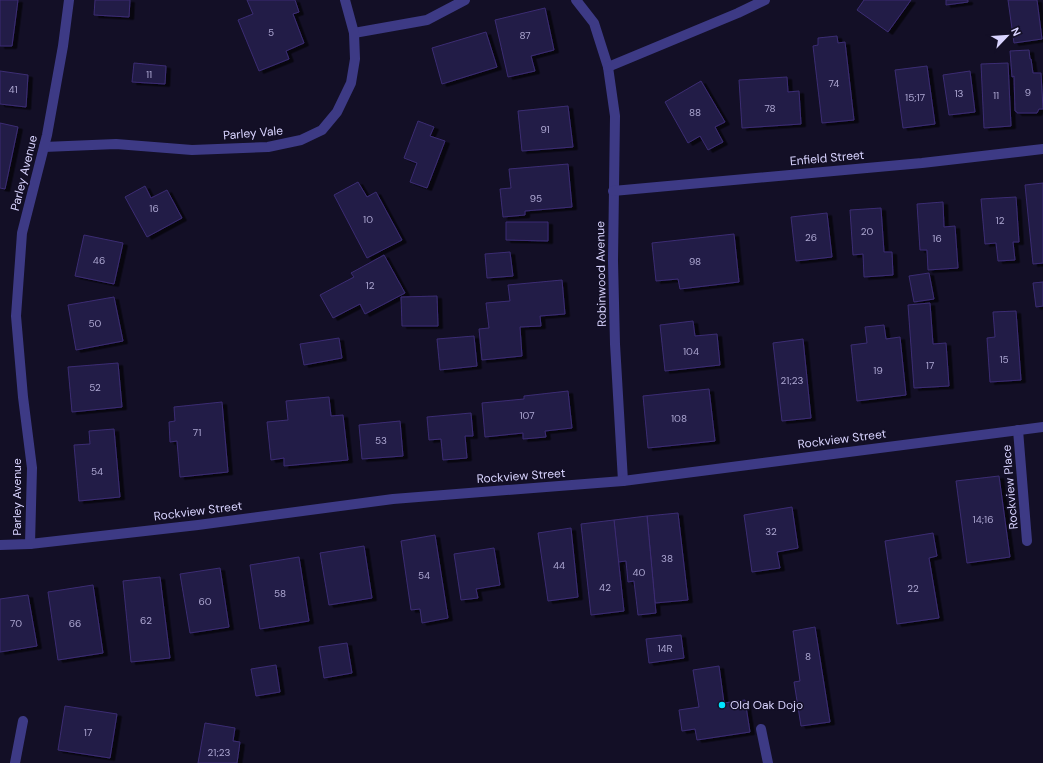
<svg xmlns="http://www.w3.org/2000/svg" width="1043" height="763" viewBox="0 0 1043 763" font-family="'DM Sans',sans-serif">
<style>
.building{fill:#241b47;stroke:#3b2d73;filter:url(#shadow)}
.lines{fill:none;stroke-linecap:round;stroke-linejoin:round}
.minor{stroke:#3d3a85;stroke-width:10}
.poi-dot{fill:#00e5ff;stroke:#130f26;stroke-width:1.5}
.labels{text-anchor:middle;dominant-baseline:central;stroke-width:3;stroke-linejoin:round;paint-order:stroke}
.number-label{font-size:10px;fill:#aca6d1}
.street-label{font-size:12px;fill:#d9d4ff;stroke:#130f26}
.poi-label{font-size:12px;fill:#d9d4ff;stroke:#130f26;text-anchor:start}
</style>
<defs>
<filter id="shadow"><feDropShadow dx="4.5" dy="2.5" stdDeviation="0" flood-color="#0009"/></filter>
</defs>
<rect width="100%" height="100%" fill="#130f26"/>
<g class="building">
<path d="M 0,0 L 18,0 L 12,46 L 0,46 Z"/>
<path d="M 95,0 L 130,0 L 129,17 L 94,15 Z"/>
<path d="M 247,0 L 295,0 L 299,12 L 293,14 L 304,43 L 286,51 L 289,59 L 259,71 L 238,20 L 253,14 Z"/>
<path d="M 864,0 L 911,0 L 888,32 L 857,10 Z"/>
<path d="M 946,0 L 968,0 L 968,2 L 946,5 Z"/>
<path d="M 1008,0 L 1037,0 L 1042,39 L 1014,43 Z"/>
<path d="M 545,8 L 554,50 L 531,56 L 535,71 L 508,77 L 495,20 Z"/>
<path d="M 486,32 L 497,67 L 442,84 L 432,48 Z"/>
<path d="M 837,36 L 838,43 L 845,42 L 854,120 L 822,123 L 813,46 L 818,45 L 818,38 Z"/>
<path d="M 1029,50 L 1030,59 L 1031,59 L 1033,73 L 1041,73 L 1043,109 L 1039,109 L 1037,113 L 1017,113 L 1017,112 L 1015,111 L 1014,76 L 1012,77 L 1010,51 Z"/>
<path d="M 134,63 L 166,66 L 165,84 L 132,82 Z"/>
<path d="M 1008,63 L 1011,126 L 984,128 L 981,64 Z"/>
<path d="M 927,66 L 935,124 L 903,128 L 895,70 Z"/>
<path d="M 0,71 L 28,75 L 26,107 L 0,104 Z"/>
<path d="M 970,71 L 975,112 L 949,115 L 943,75 Z"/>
<path d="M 787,77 L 788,92 L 799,91 L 801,124 L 742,128 L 739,80 Z"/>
<path d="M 701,81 L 725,122 L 715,127 L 723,142 L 708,150 L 700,136 L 688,143 L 665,102 Z"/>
<path d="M 568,106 L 573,147 L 522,151 L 518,111 Z"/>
<path d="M 418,121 L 434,127 L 430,136 L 445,141 L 427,188 L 410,182 L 417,163 L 404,158 Z"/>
<path d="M 0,123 L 18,127 L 5,189 L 0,188 Z"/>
<path d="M 568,164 L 572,207 L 525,211 L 525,215 L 503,217 L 500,189 L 511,188 L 509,169 Z"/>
<path d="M 358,182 L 367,197 L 376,192 L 402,240 L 367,258 L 334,195 Z"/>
<path d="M 1043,183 L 1043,263 L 1033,264 L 1025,185 Z"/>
<path d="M 145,186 L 151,198 L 167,190 L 182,218 L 147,237 L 125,197 Z"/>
<path d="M 1016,197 L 1019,242 L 1013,242 L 1015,260 L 998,261 L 996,243 L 985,244 L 981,199 Z"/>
<path d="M 943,202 L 944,227 L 955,226 L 958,268 L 928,270 L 927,250 L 920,250 L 917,204 Z"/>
<path d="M 881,208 L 884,252 L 892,252 L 893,275 L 864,277 L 863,254 L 853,255 L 850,210 Z"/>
<path d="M 827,213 L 832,257 L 796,261 L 791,217 Z"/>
<path d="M 506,222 L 548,222 L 548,241 L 506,240 Z"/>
<path d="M 734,234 L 739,282 L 680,289 L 678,279 L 656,281 L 652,243 Z"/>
<path d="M 84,235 L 123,243 L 114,284 L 75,276 Z"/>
<path d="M 510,252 L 513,276 L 487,278 L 485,254 Z"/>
<path d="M 384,255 L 405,293 L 365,314 L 360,304 L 333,318 L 320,295 L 354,277 L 351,273 Z"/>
<path d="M 929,273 L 934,299 L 914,302 L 909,276 Z"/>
<path d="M 562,280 L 565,314 L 540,316 L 541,326 L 520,327 L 522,356 L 482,360 L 479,329 L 489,328 L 486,303 L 510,301 L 508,285 Z"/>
<path d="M 1043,282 L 1043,306 L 1036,307 L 1033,283 Z"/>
<path d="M 437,296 L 438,326 L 402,326 L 401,297 Z"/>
<path d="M 114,297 L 123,341 L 76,350 L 68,305 Z"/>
<path d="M 930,303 L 933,344 L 946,343 L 949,386 L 914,388 L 908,305 Z"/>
<path d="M 1016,311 L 1021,380 L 990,382 L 987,338 L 995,337 L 993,312 Z"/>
<path d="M 693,321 L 695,336 L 717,334 L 720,365 L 665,371 L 660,325 Z"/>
<path d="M 884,325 L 886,339 L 900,337 L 906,395 L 857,401 L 851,345 L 867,343 L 865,327 Z"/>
<path d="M 474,336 L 477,366 L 440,370 L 437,339 Z"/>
<path d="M 339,338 L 342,358 L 304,365 L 300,344 Z"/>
<path d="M 803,339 L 811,418 L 782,421 L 773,343 Z"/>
<path d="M 118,363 L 122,407 L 72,412 L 68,367 Z"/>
<path d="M 709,389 L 715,441 L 648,448 L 643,396 Z"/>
<path d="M 568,391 L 572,428 L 545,431 L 546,437 L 523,439 L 523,433 L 485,437 L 482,403 L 524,399 L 524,396 Z"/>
<path d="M 329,397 L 331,416 L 343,415 L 348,460 L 284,466 L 284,458 L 271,460 L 267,422 L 288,420 L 286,401 Z"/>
<path d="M 222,402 L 228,472 L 180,477 L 177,441 L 170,442 L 169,422 L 175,421 L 174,407 Z"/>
<path d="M 471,413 L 473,436 L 465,436 L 467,458 L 443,460 L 441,439 L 429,440 L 427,417 Z"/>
<path d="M 400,421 L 403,456 L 362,459 L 359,425 Z"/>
<path d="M 114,429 L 120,497 L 79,501 L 74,445 L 90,444 L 89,431 Z"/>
<path d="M 999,476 L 1010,557 L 967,563 L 956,481 Z"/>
<path d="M 792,507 L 798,548 L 777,552 L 780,568 L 752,572 L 744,515 Z"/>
<path d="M 678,513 L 688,600 L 655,603 L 647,516 Z"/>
<path d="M 647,516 L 656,613 L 638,615 L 634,581 L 628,582 L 626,561 L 618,562 L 614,520 Z"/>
<path d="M 614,520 L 624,611 L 591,615 L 581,524 Z"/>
<path d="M 571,528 L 578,597 L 548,601 L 538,533 Z"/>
<path d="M 933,533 L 937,556 L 929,558 L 939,618 L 897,624 L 885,541 Z"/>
<path d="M 435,535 L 448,618 L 422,623 L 420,609 L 411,610 L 401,541 Z"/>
<path d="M 364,546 L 372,598 L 329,605 L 320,553 Z"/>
<path d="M 494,548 L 500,585 L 476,589 L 478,598 L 461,600 L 454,554 Z"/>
<path d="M 299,557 L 309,621 L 260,629 L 250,565 Z"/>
<path d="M 220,568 L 229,627 L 190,633 L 180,574 Z"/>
<path d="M 160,577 L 170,658 L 131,662 L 123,581 Z"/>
<path d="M 93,585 L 103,653 L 58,660 L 48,592 Z"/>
<path d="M 28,595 L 37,646 L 0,652 L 0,599 Z"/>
<path d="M 815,627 L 830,722 L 801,726 L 794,682 L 800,681 L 793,631 Z"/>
<path d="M 681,635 L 684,658 L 649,663 L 646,639 Z"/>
<path d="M 347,643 L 352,673 L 324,678 L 319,647 Z"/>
<path d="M 276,665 L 280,692 L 256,696 L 251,669 Z"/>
<path d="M 719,666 L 724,703 L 745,700 L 750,732 L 697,740 L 695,729 L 682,731 L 679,710 L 699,707 L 693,670 Z"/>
<path d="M 65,706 L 117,714 L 110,758 L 58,750 Z"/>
<path d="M 205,723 L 235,728 L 233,741 L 240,742 L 237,763 L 198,763 Z"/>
</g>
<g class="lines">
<g class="minor">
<path d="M 576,0 L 594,23 L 608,67 L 615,116 L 613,261 L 615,344 L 623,481"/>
<path d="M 354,33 L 427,20 L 465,0"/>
<path d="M 608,67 L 738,13 L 765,0"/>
<path d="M 44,147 L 116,144 L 192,150 L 268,147 L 301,140 L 322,130 L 337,112 L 351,83 L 355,59 L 354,33 L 345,0"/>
<path d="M 613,191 L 922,163 L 1043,149"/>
<path d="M 1018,430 L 1027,541"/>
<path d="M 30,544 L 32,468 L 23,397 L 16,316 L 22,233 L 47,135 L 63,46 L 69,0"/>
<path d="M 0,545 L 30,544 L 198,525 L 393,499 L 623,481 L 1043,427"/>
<path d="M 761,729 L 768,763"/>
<path d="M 15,763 L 23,721"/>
</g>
</g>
<circle class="poi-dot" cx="722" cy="705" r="4"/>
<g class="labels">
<g class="number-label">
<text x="271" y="32">5</text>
<text x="525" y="35">87</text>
<text x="149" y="74">11</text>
<text x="834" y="83">74</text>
<text x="13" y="89">41</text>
<text x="1028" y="92">9</text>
<text x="959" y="93">13</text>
<text x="996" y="95">11</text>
<text x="915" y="97">15;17</text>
<text x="770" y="108">78</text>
<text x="695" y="112">88</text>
<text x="545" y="129">91</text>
<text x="536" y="198">95</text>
<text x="154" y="208">16</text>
<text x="368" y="219">10</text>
<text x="1000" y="220">12</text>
<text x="867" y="231">20</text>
<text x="811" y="237">26</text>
<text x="937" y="238">16</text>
<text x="99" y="260">46</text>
<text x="695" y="261">98</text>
<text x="370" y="285">12</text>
<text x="95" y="323">50</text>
<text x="691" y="351">104</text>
<text x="1004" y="359">15</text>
<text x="930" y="365">17</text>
<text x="878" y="370">19</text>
<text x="792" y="380">21;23</text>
<text x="95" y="387">52</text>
<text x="527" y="415">107</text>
<text x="679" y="418">108</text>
<text x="197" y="432">71</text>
<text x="381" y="440">53</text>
<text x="97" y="471">54</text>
<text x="983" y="519">14;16</text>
<text x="771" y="531">32</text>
<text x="667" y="558">38</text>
<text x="559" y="565">44</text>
<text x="639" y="572">40</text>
<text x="424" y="575">54</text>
<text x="605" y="587">42</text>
<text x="913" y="588">22</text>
<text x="280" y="593">58</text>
<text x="205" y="601">60</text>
<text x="146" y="620">62</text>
<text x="16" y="623">70</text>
<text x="75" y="623">66</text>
<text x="665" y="648">14R</text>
<text x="808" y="656">8</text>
<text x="88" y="732">17</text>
<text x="219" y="752">21;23</text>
</g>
<g class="street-label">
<text transform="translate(253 133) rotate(-5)">Parley Vale</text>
<text transform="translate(827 158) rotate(-5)">Enfield Street</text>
<text transform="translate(24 173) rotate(-76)">Parley Avenue</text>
<text transform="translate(601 274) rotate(-91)">Robinwood Avenue</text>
<text transform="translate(842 439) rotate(-7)">Rockview Street</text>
<text transform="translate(521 476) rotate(-4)">Rockview Street</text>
<text transform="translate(1010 487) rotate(-95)">Rockview Place</text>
<text transform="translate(17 497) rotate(-90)">Parley Avenue</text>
<text transform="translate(198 511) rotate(-7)">Rockview Street</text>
</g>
<g class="poi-label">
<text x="730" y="705">Old Oak Dojo</text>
</g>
</g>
<g transform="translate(1007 36) rotate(65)" stroke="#130f26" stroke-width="3" paint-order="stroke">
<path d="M0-3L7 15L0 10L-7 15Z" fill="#d9d4ff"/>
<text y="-6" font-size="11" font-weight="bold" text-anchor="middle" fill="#d9d4ff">N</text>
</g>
</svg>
